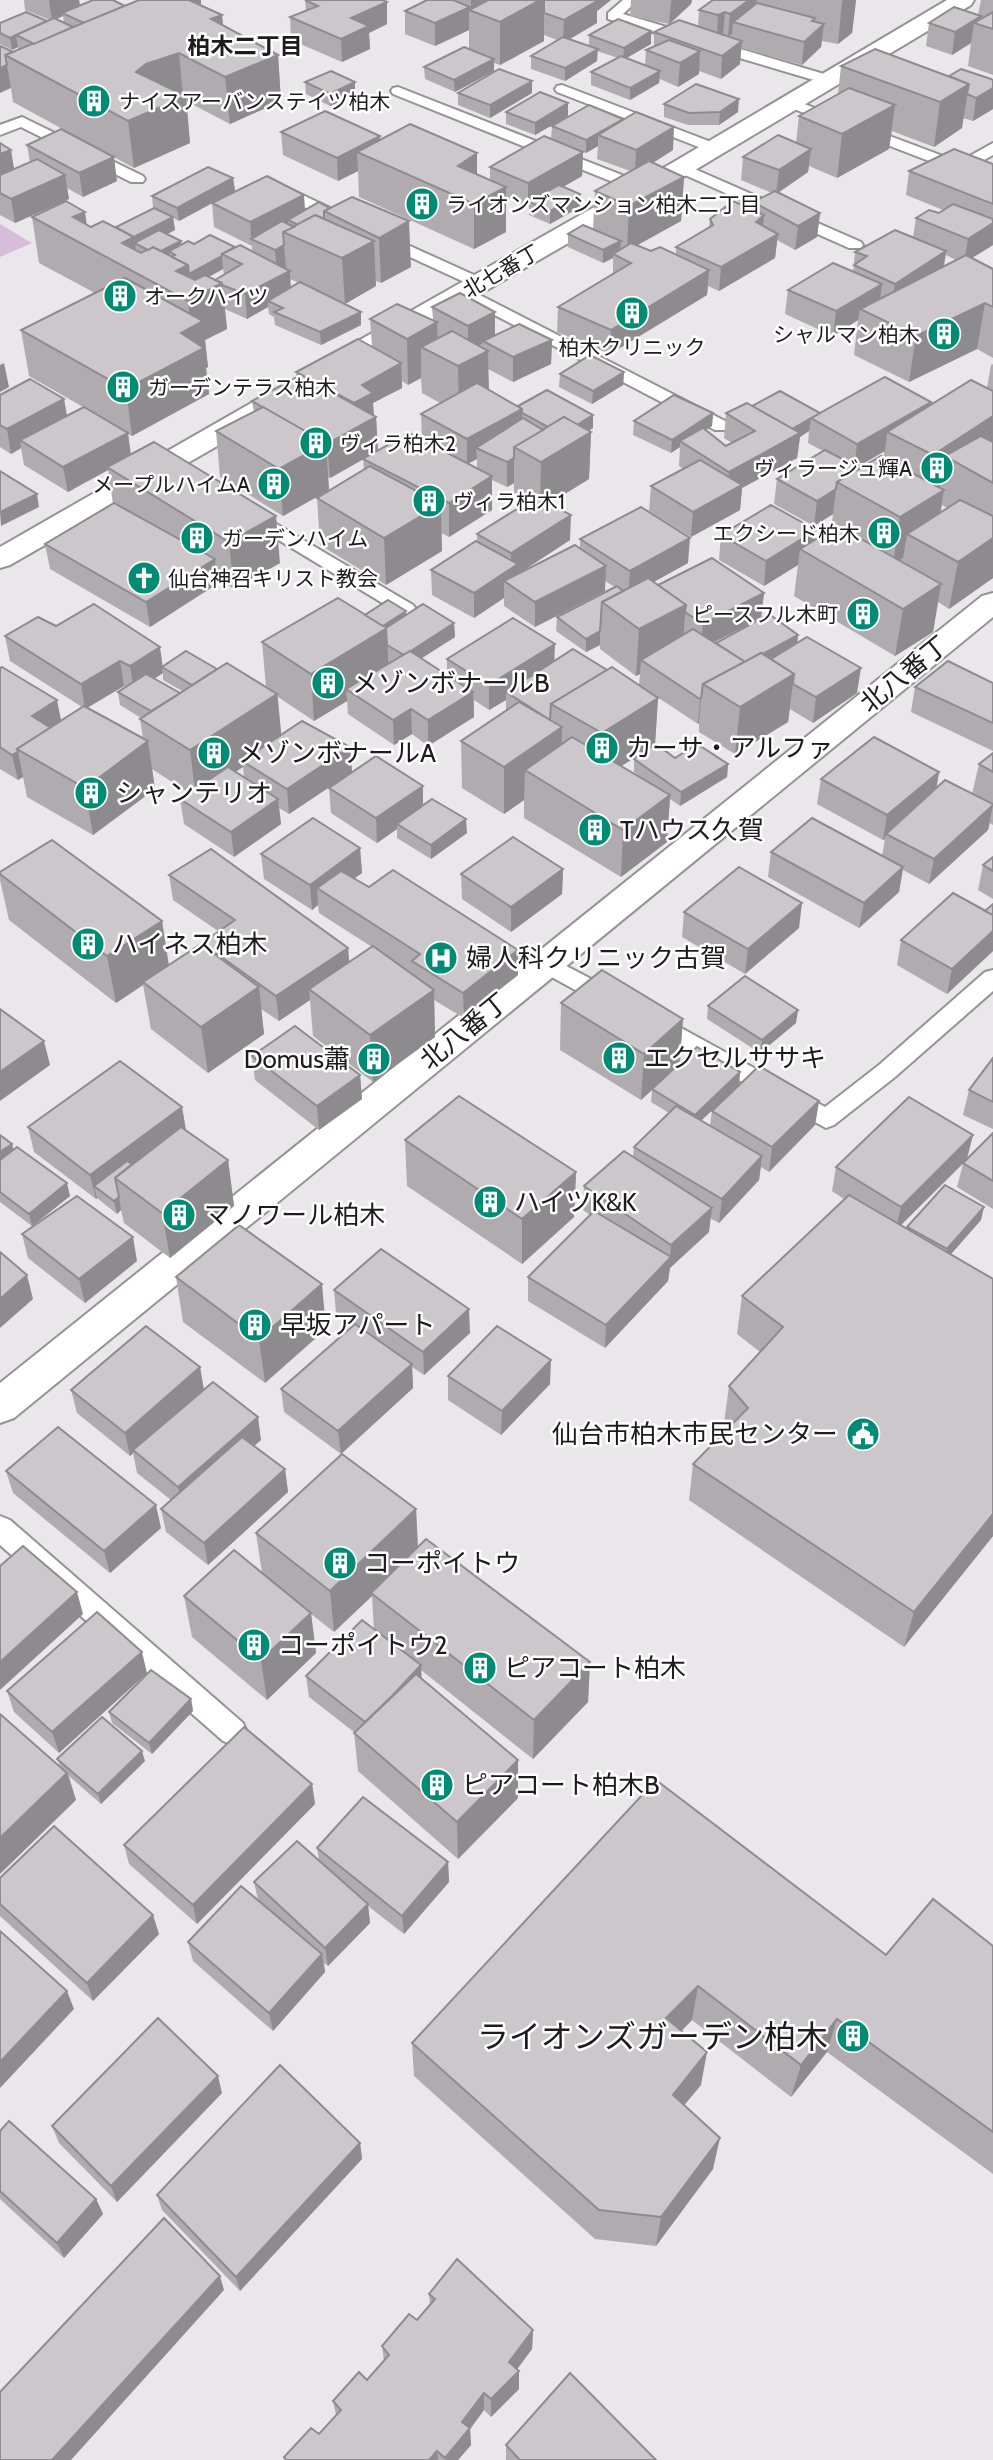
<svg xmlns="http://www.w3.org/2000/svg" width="993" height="2460" viewBox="0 0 993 2460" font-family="Cabin,'Noto Sans JP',sans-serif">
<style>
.green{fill:#d8bdda}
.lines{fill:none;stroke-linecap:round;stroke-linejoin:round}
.lane-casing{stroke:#959295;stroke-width:4}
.street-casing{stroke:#959295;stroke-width:4}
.secondary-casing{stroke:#959295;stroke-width:4}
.lane{fill:#fff;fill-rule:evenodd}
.street{fill:#fff;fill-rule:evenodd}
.secondary{fill:#fff;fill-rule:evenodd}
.wall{fill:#afabaf;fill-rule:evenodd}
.shaded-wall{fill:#8e8b8e}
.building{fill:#cbc7cb;stroke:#8e8b8e;stroke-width:2}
.labels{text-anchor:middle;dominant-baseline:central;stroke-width:5;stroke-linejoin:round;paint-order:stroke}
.far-poi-label{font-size:21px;fill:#1d1c1d;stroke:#fff;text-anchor:start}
.far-street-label{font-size:21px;fill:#1d1c1d;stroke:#fff}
.far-neighbourhood-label{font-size:23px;font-weight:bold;fill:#1d1c1d;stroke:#fff}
.street-label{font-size:26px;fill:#1d1c1d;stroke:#fff}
.poi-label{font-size:26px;fill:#1d1c1d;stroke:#fff;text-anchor:start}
.near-poi-label{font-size:32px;fill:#1d1c1d;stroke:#fff;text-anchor:end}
</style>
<rect width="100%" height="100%" fill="#eae7ea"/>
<path class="green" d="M 0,224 L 32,243 L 0,257 Z"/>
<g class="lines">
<defs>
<g id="lane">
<path d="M 623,0 L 638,0 L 623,14 L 834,77 L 836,80 L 834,83 L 824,83 L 608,19 L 608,13 Z"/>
<path d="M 562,85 L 719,145 L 722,148 L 719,151 L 709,151 L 557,92 L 555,89 L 557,86 Z"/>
<path d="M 398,87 L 650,186 L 652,189 L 644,194 L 638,192 L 393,94 L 391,91 L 393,88 Z"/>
<path d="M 791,99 L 959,162 L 993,143 L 993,155 L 965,171 L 955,171 L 786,106 L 784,103 Z"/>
<path d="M 22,117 L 143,176 L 145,179 L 143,182 L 131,182 L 21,127 L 0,135 L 0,125 Z"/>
<path d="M 681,163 L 861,242 L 863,245 L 861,248 L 849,248 L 676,171 L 673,168 Z"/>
<path d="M 275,182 L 349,217 L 351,220 L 349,223 L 337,223 L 269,190 L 267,187 Z"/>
<path d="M 379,232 L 485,280 L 487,283 L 479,288 L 473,286 L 373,240 L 371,237 L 373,234 Z"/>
<path d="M 464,287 L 727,422 L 730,426 L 727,430 L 715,430 L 458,296 L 456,292 Z"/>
<path d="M 251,509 L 413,605 L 416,609 L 406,615 L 399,613 L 244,519 L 242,515 Z"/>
<path d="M 547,956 L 622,995 L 625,1001 L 622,1007 L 614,1009 L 606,1007 L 539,970 L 536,964 L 539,958 Z"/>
<path d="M 993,970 L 993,991 L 895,1077 L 834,1125 L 826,1128 L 647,1030 L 644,1024 L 647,1018 L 655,1016 L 663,1018 L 825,1107 L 879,1065 L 985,972 Z"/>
<path d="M 0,1516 L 10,1520 L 243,1723 L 247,1732 L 243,1741 L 233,1745 L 223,1741 L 0,1545 Z"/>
</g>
<path id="street" d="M 993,593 L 993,617 L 14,1418 L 0,1423 L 0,1383 L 982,596 Z"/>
<g id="secondary">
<path d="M 947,0 L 974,0 L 971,5 L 690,173 L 334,378 L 324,380 L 314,378 L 310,372 L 314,366 L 672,163 Z"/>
<path d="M 263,400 L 273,402 L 277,408 L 273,414 L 10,565 L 0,568 L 0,547 L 253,402 Z"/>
</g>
</defs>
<use href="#lane" class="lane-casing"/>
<use href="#street" class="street-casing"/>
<use href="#secondary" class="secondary-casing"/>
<use href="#lane" class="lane"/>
<use href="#street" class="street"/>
<use href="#secondary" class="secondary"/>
</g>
<g class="wall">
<path d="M 24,0 L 79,0 L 80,5 L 125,6 L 138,0 L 201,0 L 201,4 L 199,5 L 222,15 L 223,25 L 278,55 L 281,101 L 230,124 L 186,101 L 190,143 L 134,168 L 13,102 L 11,88 L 0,46 L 13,52 L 18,50 L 18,47 L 12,50 L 0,44 L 0,23 L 47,21 L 50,20 L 25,10 ZM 63,16 L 64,23 L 56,19 Z"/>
<path d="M 305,0 L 387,2 L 387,24 L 369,33 L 370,49 L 342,62 L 291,40 L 290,17 L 306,11 Z"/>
<path d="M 427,0 L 611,0 L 597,11 L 597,23 L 570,39 L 589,46 L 589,35 L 651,31 L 651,44 L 626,58 L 645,65 L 646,50 L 654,47 L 654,32 L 669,24 L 630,16 L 631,0 L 694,0 L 692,0 L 691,4 L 670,24 L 698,26 L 699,10 L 713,0 L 856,0 L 852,33 L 838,44 L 822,41 L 821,47 L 802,65 L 741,48 L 740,64 L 721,79 L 699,71 L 699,74 L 678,87 L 660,79 L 659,83 L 630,100 L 591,85 L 591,72 L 618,58 L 597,51 L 597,61 L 565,81 L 531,69 L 531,56 L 557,40 L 544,35 L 544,41 L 500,65 L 494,63 L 494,71 L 455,92 L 425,79 L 424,67 L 469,49 L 469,30 L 435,46 L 405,34 L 405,11 Z"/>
<path d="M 981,0 L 993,0 L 993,75 L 968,66 L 971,43 L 952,55 L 926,46 L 929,23 L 978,15 Z"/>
<path d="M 841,66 L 993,80 L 993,109 L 973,121 L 963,118 L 962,128 L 934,147 L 892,131 L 889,149 L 837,178 L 809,166 L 808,172 L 778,193 L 820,213 L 817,237 L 795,250 L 777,240 L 775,258 L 719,291 L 708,286 L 707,295 L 610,354 L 557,332 L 558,307 L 613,274 L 613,258 L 603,263 L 568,247 L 568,234 L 593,229 L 595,191 L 630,171 L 597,159 L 598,146 L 586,153 L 551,139 L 552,126 L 673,150 L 653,163 L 684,177 L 681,221 L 637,245 L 651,251 L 676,255 L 676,247 L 709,228 L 710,219 L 753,210 L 753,202 L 772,193 L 741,180 L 743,157 L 796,143 L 799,116 L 838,94 Z"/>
<path d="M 532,81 L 532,93 L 490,118 L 458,105 L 458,93 Z"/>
<path d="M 305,82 L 355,82 L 355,95 L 330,106 L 306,94 Z"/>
<path d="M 664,104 L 738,112 L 719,125 L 688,125 L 664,117 Z"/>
<path d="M 506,112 L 568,116 L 535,135 L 506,124 Z"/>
<path d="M 281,132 L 380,140 L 490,180 L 490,167 L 583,152 L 582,176 L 563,187 L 580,207 L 550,224 L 529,215 L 529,206 L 528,207 L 506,197 L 506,232 L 474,249 L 359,197 L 358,171 L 338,181 L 283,155 Z"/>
<path d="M 0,143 L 14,169 L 30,162 L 27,145 L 117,181 L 83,197 L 67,188 L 69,199 L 15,223 L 0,215 Z"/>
<path d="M 993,164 L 993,245 L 972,258 L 993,269 L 993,358 L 977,349 L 909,382 L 854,355 L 858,320 L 833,336 L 785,314 L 788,290 L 853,272 L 855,252 L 913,237 L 916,218 L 939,213 L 943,210 L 906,195 L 909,171 ZM 946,255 L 956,260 L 944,266 Z"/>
<path d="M 233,178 L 235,191 L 215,201 L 304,195 L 305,210 L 330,208 L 352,197 L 411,267 L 381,283 L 376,281 L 376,286 L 345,304 L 330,297 L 361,312 L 361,325 L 321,345 L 275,325 L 274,317 L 269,314 L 268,307 L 247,319 L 225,309 L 227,329 L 205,340 L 208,367 L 206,368 L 209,394 L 132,436 L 128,434 L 131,454 L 280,563 L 234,589 L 217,578 L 217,584 L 150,627 L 50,569 L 45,544 L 113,504 L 108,470 L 68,492 L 24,465 L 21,448 L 11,454 L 0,447 L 0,395 L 64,399 L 67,415 L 83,407 L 29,376 L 21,330 L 95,293 L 39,263 L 32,217 L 86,224 L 91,227 L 116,227 L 153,208 L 152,196 ZM 212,203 L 214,227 L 252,246 L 252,251 L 235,247 L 194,244 L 181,244 L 167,234 L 175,230 L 173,218 L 179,221 ZM 223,269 L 224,274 L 215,280 L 209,277 ZM 290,279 L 299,283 L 291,288 Z"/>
<path d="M 432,307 L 495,312 L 495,335 L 552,340 L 551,364 L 513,382 L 488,369 L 489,390 L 518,406 L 593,428 L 588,431 L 591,432 L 589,479 L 549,504 L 570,540 L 518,574 L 580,549 L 580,539 L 688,563 L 654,582 L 658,585 L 764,593 L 761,618 L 714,642 L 797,643 L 857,693 L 813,723 L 790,709 L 788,722 L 735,754 L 699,732 L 699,723 L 698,724 L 639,685 L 640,674 L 636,676 L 600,649 L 600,645 L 586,652 L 556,631 L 557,617 L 615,587 L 605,581 L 605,591 L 535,627 L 504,606 L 504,598 L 474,618 L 432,595 L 431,570 L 477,542 L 477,534 L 528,502 L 514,494 L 514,483 L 507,487 L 492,480 L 492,510 L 449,537 L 441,533 L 442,551 L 386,585 L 320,545 L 317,498 L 364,470 L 363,459 L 451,455 L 422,438 L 421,414 L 440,403 L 422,393 L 421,378 L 408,385 L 402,381 L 402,388 L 373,403 L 374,416 L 376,417 L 378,451 L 330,478 L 328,477 L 329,490 L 283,516 L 220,477 L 216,431 L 254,412 L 252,401 L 296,378 L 296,372 L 372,346 L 370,319 L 433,320 ZM 477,459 L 477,468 L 468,464 Z"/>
<path d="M 993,364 L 993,578 L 949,609 L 938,602 L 933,632 L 895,656 L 794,596 L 798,565 L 764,586 L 719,560 L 721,535 L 816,530 L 815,540 L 832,530 L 831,529 L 833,514 L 814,526 L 774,504 L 777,479 L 823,451 L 808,443 L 809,431 L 800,437 L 797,458 L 742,488 L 740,510 L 691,537 L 649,511 L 651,486 L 683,469 L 679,466 L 680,447 L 671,453 L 633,435 L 634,421 L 713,413 L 712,426 L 706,430 L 726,446 L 732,443 L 724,438 L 726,413 L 752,406 L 820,413 L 931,402 L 931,405 L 987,388 L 991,365 ZM 884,451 L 884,457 L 860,468 L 857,467 ZM 942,505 L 947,508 L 941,512 Z"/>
<path d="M 624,372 L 623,385 L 592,404 L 559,387 L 560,374 Z"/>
<path d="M 406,611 L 406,615 L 454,623 L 455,637 L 421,658 L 447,675 L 447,659 L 555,661 L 607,670 L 658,698 L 655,744 L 675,758 L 728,764 L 727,777 L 680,806 L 670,799 L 667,842 L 621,877 L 524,818 L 524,800 L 504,814 L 462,788 L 461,741 L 506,710 L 506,700 L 489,710 L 474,700 L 474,717 L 428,746 L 412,734 L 394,745 L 348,714 L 347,701 L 314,721 L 278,697 L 281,735 L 350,747 L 352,772 L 289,814 L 279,808 L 281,824 L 234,857 L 184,824 L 180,799 L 189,793 L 152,769 L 155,789 L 93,835 L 27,797 L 23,777 L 18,780 L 0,769 L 0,668 L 61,721 L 82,707 L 10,661 L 5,636 L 56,626 L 163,666 L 217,669 L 266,687 L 262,642 L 365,615 ZM 163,673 L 163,680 L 182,691 L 180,693 L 154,679 ZM 124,686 L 126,687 L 118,692 L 120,705 L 141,718 L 140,719 L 143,738 L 87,708 ZM 644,752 L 634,759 L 634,772 L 643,779 L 621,766 ZM 243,767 L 244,777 L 235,772 Z"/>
<path d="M 993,683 L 993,751 L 911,712 L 915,687 Z"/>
<path d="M 993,753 L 993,825 L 990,823 L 988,830 L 929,884 L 903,870 L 899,892 L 859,928 L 768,877 L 771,852 L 882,856 L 885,839 L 883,840 L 817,804 L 821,779 L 939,772 L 936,788 L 972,794 L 979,764 Z"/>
<path d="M 329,788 L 423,805 L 467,833 L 431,859 L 397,838 L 397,829 L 377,843 L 331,813 Z"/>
<path d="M 360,848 L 362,873 L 354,878 L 369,887 L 518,950 L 518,975 L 464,1018 L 434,1000 L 435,1037 L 373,1082 L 313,1036 L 310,1000 L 279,1021 L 261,1009 L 264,1034 L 208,1073 L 151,1029 L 143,985 L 116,1003 L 9,920 L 0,880 L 0,872 L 162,921 L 169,965 L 202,945 L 202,943 L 218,931 L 173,900 L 169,875 L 348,948 L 349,962 L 372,947 L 319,913 L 318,905 L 312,910 L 264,879 L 261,854 Z"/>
<path d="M 993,857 L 993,899 L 978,890 L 983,865 Z"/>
<path d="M 563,869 L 562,894 L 511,932 L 462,899 L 461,874 Z"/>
<path d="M 993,904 L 993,951 L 947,994 L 897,965 L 901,940 L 985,911 Z"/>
<path d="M 684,912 L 799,928 L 745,974 L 682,937 Z"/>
<path d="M 561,1003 L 683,1019 L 680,1063 L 740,1072 L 739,1085 L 701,1121 L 710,1126 L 712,1111 L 819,1101 L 815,1125 L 769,1172 L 761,1167 L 759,1180 L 719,1223 L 710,1218 L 709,1232 L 670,1268 L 668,1281 L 605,1348 L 528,1301 L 528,1277 L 590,1215 L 583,1210 L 584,1186 L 633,1157 L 634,1147 L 669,1113 L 651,1102 L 652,1090 L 641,1100 L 560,1050 Z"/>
<path d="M 708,1006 L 796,1023 L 760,1053 L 707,1019 Z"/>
<path d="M 252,1056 L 360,1075 L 362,1099 L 319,1130 L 255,1080 Z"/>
<path d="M 993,1058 L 993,1129 L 963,1115 L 969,1090 Z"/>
<path d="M 182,1107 L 186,1130 L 228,1160 L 234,1206 L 170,1258 L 124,1223 L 121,1210 L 117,1214 L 97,1198 L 96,1199 L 34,1152 L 28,1127 Z"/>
<path d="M 993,1133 L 993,1209 L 957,1187 L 963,1164 L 901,1225 L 907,1229 L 907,1227 L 981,1220 L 951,1254 L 993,1536 L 904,1647 L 689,1500 L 693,1464 L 728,1428 L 724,1423 L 729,1386 L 760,1352 L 737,1334 L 742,1296 L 844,1199 L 832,1191 L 836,1167 L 967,1159 Z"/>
<path d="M 0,1135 L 12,1144 L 13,1150 L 70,1196 L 33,1226 L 137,1261 L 85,1303 L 28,1258 L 22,1234 L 32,1226 L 0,1202 Z"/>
<path d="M 405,1140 L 576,1172 L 574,1217 L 522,1264 L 407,1186 Z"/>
<path d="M 176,1277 L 326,1329 L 265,1383 L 183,1322 Z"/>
<path d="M 334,1290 L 470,1333 L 424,1375 L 412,1367 L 413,1388 L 341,1454 L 284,1412 L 281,1389 L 353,1325 L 336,1313 Z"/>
<path d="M 200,1367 L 204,1390 L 261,1440 L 254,1446 L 285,1469 L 288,1492 L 208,1565 L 166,1532 L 161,1509 L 171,1500 L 137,1473 L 133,1453 L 130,1456 L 77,1413 L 71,1390 Z"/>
<path d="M 448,1376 L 550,1384 L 501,1435 L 448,1400 Z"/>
<path d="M 6,1471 L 161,1528 L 110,1573 L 13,1493 Z"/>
<path d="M 416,1509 L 418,1547 L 590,1662 L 588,1702 L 533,1759 L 421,1670 L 421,1679 L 518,1798 L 458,1859 L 358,1771 L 354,1732 L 309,1697 L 306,1676 L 374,1630 L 372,1596 L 334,1632 L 311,1614 L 316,1653 L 267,1700 L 192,1637 L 184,1596 L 262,1573 L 256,1533 Z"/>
<path d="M 147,1673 L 59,1753 L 14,1712 L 7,1691 Z"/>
<path d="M 191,1699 L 193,1711 L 152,1754 L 112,1723 L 109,1712 Z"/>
<path d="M 57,1759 L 145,1761 L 101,1804 L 69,1776 L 76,1800 Z"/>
<path d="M 656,1780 L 886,1955 L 993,1946 L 993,2174 L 827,2052 L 791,2097 L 692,2020 L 681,2031 L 701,2085 L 684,2105 L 713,2169 L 656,2246 L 595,2239 L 414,2076 L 412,2043 Z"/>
<path d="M 312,1784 L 315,1804 L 197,1924 L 129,1864 L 124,1845 Z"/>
<path d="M 317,1848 L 448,1862 L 449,1882 L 404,1934 L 368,1906 L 370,1923 L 328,1966 L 324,1963 L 325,1972 L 273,2031 L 193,1961 L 188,1942 L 258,1900 L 254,1882 L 319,1860 Z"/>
<path d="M 0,1878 L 159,1934 L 93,2001 L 0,1916 Z"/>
<path d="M 222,2093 L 117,2202 L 59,2143 L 52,2126 Z"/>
<path d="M 0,2131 L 96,2199 L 103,2214 L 64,2258 L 0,2199 Z"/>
<path d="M 360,2143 L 362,2159 L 240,2291 L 162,2210 L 157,2195 Z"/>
<path d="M 429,2294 L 533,2330 L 532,2349 L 517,2369 L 519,2371 L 519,2389 L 491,2417 L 484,2410 L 470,2429 L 471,2445 L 458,2460 L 284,2460 L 284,2457 L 319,2434 L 336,2415 L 333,2401 L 367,2380 L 384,2361 L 382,2346 L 417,2320 L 430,2305 Z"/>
<path d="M 506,2445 L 656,2460 L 506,2460 Z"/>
</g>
<g class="shaded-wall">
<path d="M 49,0 L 79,0 L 80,8 L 62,13 L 63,16 L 52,21 Z"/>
<path d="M 161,0 L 201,0 L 201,4 L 163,19 Z"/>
<path d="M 471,0 L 509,0 L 471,11 Z"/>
<path d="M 540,0 L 544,0 L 544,41 L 500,65 L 500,22 Z"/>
<path d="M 595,0 L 611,0 L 597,11 L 597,23 L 563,43 L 564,20 Z"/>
<path d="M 672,0 L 692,0 L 691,4 L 669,24 L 671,2 Z"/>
<path d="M 746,0 L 757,0 L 756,5 L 733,22 L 732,34 L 728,37 L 730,14 Z"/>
<path d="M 844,0 L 856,0 L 852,33 L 838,44 L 842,1 Z"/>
<path d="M 387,2 L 387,24 L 369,33 L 370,49 L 342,62 L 341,39 L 351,18 Z"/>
<path d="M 470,7 L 470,10 L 469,10 L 469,30 L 435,46 L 435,23 Z"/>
<path d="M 725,12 L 723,35 L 717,38 L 718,15 Z"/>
<path d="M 222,15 L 226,61 L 211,19 Z"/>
<path d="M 981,16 L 980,25 L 974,23 L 971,43 L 952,55 L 955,32 Z"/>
<path d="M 815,18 L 814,34 L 824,24 L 821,47 L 802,65 L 804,42 L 812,21 Z"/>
<path d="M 651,31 L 651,44 L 623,60 L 624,48 Z"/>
<path d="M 16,35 L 18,47 L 12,50 L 10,38 Z"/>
<path d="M 742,41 L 740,64 L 721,79 L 722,56 Z"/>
<path d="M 598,49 L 597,61 L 565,81 L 565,68 Z"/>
<path d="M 700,51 L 699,74 L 678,87 L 680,63 Z"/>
<path d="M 179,53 L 183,97 L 186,96 L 190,143 L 134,168 L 128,121 L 136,72 L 146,64 Z"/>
<path d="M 278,55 L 281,101 L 230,124 L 225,77 Z"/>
<path d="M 494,59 L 494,71 L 455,92 L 454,80 Z"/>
<path d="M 7,65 L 11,88 L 0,93 L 0,68 Z"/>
<path d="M 660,71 L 659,83 L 630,100 L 630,88 Z"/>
<path d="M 532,81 L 532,93 L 490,118 L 490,105 Z"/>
<path d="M 355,82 L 355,95 L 330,106 L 330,94 Z"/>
<path d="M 969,84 L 962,128 L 934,147 L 940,102 Z"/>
<path d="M 993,88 L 993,109 L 973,121 L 976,98 Z"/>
<path d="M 739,99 L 738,112 L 719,125 L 720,112 Z"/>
<path d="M 568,103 L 568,116 L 535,135 L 535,123 Z"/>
<path d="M 895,105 L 889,149 L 837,178 L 842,134 Z"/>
<path d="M 623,119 L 598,135 L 598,146 L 586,153 L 586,140 Z"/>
<path d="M 674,127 L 673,150 L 635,174 L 636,150 Z"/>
<path d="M 380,136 L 381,160 L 357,152 L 358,171 L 338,181 L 337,158 Z"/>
<path d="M 811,149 L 808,172 L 776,194 L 779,170 Z"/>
<path d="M 11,150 L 15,174 L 0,179 L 0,154 Z"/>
<path d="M 583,152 L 582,176 L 533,204 L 529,202 L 528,207 L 528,183 Z"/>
<path d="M 477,153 L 477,198 L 458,166 Z"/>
<path d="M 114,157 L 117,181 L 83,197 L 79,173 Z"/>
<path d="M 65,175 L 69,199 L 15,223 L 11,199 Z"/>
<path d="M 684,177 L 681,221 L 627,251 L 629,206 Z"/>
<path d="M 233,178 L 235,191 L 179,221 L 177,208 Z"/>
<path d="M 506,187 L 506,232 L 474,249 L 474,204 Z"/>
<path d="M 580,194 L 580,207 L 550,224 L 550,211 Z"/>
<path d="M 304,195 L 305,218 L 288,220 L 288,227 L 251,239 L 252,246 L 250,222 Z"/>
<path d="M 85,212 L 90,248 L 73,217 Z"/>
<path d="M 820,213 L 817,237 L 795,250 L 798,226 Z"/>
<path d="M 764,215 L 762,239 L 756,222 Z"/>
<path d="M 173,217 L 175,230 L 142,247 L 135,243 L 139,275 L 122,243 Z"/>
<path d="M 409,221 L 411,267 L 381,283 L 379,238 Z"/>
<path d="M 993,223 L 993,245 L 964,263 L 968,239 Z"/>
<path d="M 778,234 L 775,258 L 719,291 L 721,267 Z"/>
<path d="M 181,241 L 183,254 L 175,255 L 169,251 L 170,261 L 156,254 Z"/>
<path d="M 374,241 L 376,286 L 345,304 L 342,258 Z"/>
<path d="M 621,241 L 620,254 L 613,254 L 613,258 L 603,263 L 603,250 Z"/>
<path d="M 284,245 L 286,269 L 277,274 L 275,250 Z"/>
<path d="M 946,251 L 942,275 L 891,308 L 895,284 Z"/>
<path d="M 222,256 L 223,269 L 191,286 L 189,274 Z"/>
<path d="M 188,265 L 192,299 L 222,283 L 227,329 L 205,340 L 208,367 L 206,368 L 209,394 L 132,436 L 126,389 L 181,333 L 191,328 L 188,301 L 176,271 Z"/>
<path d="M 709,270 L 707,295 L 610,354 L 611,330 Z"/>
<path d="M 290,271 L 291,295 L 268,301 L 268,307 L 247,319 L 245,294 Z"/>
<path d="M 882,284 L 879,308 L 860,309 L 858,320 L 833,336 L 836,311 Z"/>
<path d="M 985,303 L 977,349 L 909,382 L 916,336 Z"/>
<path d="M 361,312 L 361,325 L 321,345 L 320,332 Z"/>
<path d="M 495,312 L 495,337 L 483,341 L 483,343 L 468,351 L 468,326 Z"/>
<path d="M 437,322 L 438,356 L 421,347 L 421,378 L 408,385 L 407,339 Z"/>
<path d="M 552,340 L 551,364 L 513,382 L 513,357 Z"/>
<path d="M 488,351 L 489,397 L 459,413 L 458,366 Z"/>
<path d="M 4,363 L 9,387 L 0,392 L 0,365 Z"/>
<path d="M 401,363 L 402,388 L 373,403 L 374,418 L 355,428 L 354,403 L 362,385 Z"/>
<path d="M 624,372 L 623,385 L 592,404 L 593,391 Z"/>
<path d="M 64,399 L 68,424 L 20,440 L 21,448 L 11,454 L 7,429 Z"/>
<path d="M 931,402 L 927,426 L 887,432 L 885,451 L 854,469 L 857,444 Z"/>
<path d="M 522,409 L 522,433 L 476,448 L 477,459 L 467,464 L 467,439 Z"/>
<path d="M 713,413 L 712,426 L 685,444 L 680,441 L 680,447 L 671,453 L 672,440 Z"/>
<path d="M 593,415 L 593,428 L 561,447 L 561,434 Z"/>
<path d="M 993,416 L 993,457 L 945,456 L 938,493 L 925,502 L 933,455 Z"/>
<path d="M 376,417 L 378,451 L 330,478 L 327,444 Z"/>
<path d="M 811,418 L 809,431 L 800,437 L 797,458 L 742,488 L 740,510 L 691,537 L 693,512 L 727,493 L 729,472 L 786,432 Z"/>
<path d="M 591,432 L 589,479 L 540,509 L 541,462 Z"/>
<path d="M 128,433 L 131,458 L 107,467 L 108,470 L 68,492 L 63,467 Z"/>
<path d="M 326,443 L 329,490 L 283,516 L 279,469 Z"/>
<path d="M 514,458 L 514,483 L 507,487 L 507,462 Z"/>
<path d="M 492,476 L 492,510 L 449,537 L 449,503 Z"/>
<path d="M 836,489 L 833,514 L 814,526 L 817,501 Z"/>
<path d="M 944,490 L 936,537 L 907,534 L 903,558 L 893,564 L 900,517 Z"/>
<path d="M 37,494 L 39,507 L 1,526 L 0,512 Z"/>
<path d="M 441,504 L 442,551 L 386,585 L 384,538 Z"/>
<path d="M 571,515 L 570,540 L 518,574 L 504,581 L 504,598 L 474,618 L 474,593 L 511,568 L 511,553 Z"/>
<path d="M 276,516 L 280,563 L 234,589 L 229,542 Z"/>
<path d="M 816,530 L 813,555 L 800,549 L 798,565 L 764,586 L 766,561 Z"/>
<path d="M 690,538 L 688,563 L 628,596 L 630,571 Z"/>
<path d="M 993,538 L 993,578 L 949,609 L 958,562 Z"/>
<path d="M 215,559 L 217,584 L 150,627 L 146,602 Z"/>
<path d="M 606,566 L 605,591 L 535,627 L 535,602 Z"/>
<path d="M 941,584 L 933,632 L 895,656 L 903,609 Z"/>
<path d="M 764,593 L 761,618 L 701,649 L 703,624 Z"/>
<path d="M 686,605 L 682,652 L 641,660 L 640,674 L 636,676 L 639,629 Z"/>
<path d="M 406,611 L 407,624 L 387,637 L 389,676 L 346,689 L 347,701 L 314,721 L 311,674 Z"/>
<path d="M 454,623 L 455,637 L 405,669 L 405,655 Z"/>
<path d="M 600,631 L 600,645 L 586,652 L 586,639 Z"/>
<path d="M 798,635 L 797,648 L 752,673 L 744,665 Z"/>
<path d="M 555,644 L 554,669 L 506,692 L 506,700 L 489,710 L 489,685 Z"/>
<path d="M 160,647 L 163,668 L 162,667 L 163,673 L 134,691 L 130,666 Z"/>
<path d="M 120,661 L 124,686 L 85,709 L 81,684 Z"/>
<path d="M 861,668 L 857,693 L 813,723 L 816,697 Z"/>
<path d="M 794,674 L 788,722 L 735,754 L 740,707 Z"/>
<path d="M 473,692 L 474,717 L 428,746 L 428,720 Z"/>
<path d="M 277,694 L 282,741 L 242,761 L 243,767 L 196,798 L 190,750 Z"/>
<path d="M 658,698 L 655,745 L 599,780 L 602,733 Z"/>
<path d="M 701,698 L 699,723 L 698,724 L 700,699 Z"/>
<path d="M 57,700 L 62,725 L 53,730 L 32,716 Z"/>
<path d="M 411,709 L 412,734 L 394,745 L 393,720 Z"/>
<path d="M 562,727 L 561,774 L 525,770 L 524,800 L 504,814 L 504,767 Z"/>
<path d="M 148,741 L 155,789 L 93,835 L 85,788 Z"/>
<path d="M 350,747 L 352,772 L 289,814 L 287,789 Z"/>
<path d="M 18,752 L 23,777 L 18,780 L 12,755 Z"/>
<path d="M 728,764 L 727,777 L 680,806 L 681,792 Z"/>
<path d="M 939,772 L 935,797 L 886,834 L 885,839 L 883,840 L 887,815 Z"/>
<path d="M 423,786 L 423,811 L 397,824 L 397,829 L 377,843 L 376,818 Z"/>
<path d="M 670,795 L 667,842 L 621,877 L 623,830 Z"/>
<path d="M 278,799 L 281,824 L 234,857 L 231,832 Z"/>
<path d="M 993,805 L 988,830 L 929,884 L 934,859 Z"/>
<path d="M 466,819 L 467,833 L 431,859 L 431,845 Z"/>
<path d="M 360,848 L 362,873 L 330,896 L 317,888 L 318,905 L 312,910 L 310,885 Z"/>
<path d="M 903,867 L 899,892 L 859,928 L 864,903 Z"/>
<path d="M 563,869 L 562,894 L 511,932 L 511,907 Z"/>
<path d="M 802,903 L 799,928 L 745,974 L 748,949 Z"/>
<path d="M 162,921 L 169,968 L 143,982 L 143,985 L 116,1003 L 107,956 Z"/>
<path d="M 993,931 L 993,951 L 947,994 L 952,969 Z"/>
<path d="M 348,948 L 350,973 L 309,989 L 310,1000 L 279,1021 L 276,996 Z"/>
<path d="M 518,950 L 518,975 L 464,1018 L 463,993 Z"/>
<path d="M 259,987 L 264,1034 L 208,1073 L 201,1027 Z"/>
<path d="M 434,990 L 435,1037 L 373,1082 L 370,1035 Z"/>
<path d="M 798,1010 L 796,1023 L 760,1053 L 762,1040 Z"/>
<path d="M 683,1019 L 679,1065 L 641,1100 L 644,1054 Z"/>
<path d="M 44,1041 L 50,1065 L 0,1101 L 0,1072 Z"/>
<path d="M 740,1072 L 739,1085 L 693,1128 L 695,1115 Z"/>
<path d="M 360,1075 L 362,1099 L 319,1130 L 317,1106 Z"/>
<path d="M 819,1101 L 815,1125 L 769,1172 L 772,1147 Z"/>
<path d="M 182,1107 L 186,1131 L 115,1178 L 94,1186 L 97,1198 L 96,1199 L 90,1175 Z"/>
<path d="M 973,1135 L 967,1159 L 895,1231 L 901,1207 Z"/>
<path d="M 12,1144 L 15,1157 L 0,1167 L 0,1152 Z"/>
<path d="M 762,1156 L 759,1180 L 719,1223 L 722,1199 Z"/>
<path d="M 228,1160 L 234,1206 L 170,1258 L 162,1213 Z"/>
<path d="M 576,1172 L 574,1217 L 522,1264 L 522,1219 Z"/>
<path d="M 67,1183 L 70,1196 L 32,1226 L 29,1214 Z"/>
<path d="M 119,1197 L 121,1210 L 117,1214 L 114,1201 Z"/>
<path d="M 984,1207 L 981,1220 L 944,1262 L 947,1249 Z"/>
<path d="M 712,1208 L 709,1232 L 670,1268 L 668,1281 L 605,1348 L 606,1325 L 670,1258 L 671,1245 Z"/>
<path d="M 133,1237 L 137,1261 L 85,1303 L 79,1279 Z"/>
<path d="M 27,1275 L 33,1299 L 0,1328 L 0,1299 Z"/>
<path d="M 322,1284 L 326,1329 L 265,1383 L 259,1339 Z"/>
<path d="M 469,1309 L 470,1333 L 424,1375 L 423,1352 Z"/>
<path d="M 551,1360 L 550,1384 L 501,1435 L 502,1411 Z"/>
<path d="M 412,1364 L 413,1388 L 341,1454 L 338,1431 Z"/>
<path d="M 200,1367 L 204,1391 L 133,1450 L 133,1453 L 130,1456 L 125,1433 Z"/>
<path d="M 258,1417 L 261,1440 L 182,1509 L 178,1487 Z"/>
<path d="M 285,1469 L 288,1492 L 208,1565 L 204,1543 Z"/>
<path d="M 156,1505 L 161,1528 L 110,1573 L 104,1551 Z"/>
<path d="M 416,1509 L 418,1551 L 371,1593 L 372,1596 L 334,1632 L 330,1591 Z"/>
<path d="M 993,1514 L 993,1536 L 904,1647 L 914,1612 Z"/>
<path d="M 77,1592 L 83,1614 L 0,1690 L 0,1662 Z"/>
<path d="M 311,1613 L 316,1653 L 267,1700 L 261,1660 Z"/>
<path d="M 142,1652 L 147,1673 L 59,1753 L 52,1732 Z"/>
<path d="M 590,1662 L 588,1702 L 533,1759 L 534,1720 Z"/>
<path d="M 421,1665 L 422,1686 L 367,1723 Z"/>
<path d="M 191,1699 L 193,1711 L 152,1754 L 149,1743 Z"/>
<path d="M 142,1751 L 145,1761 L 101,1804 L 98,1794 Z"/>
<path d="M 518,1760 L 518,1798 L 458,1859 L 457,1822 Z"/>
<path d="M 67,1773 L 76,1800 L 0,1874 L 0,1838 Z"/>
<path d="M 312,1784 L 315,1804 L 197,1924 L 193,1905 Z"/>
<path d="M 448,1862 L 449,1882 L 404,1934 L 402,1916 Z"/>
<path d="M 368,1904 L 370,1923 L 328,1966 L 325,1948 Z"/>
<path d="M 153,1915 L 159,1934 L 93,2001 L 87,1983 Z"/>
<path d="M 322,1954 L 325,1972 L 273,2031 L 269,2013 Z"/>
<path d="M 698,1986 L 692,2020 L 661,2052 L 666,2018 Z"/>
<path d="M 67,1991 L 74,2009 L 0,2088 L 0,2062 Z"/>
<path d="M 837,2019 L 827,2052 L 791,2097 L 801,2065 Z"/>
<path d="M 707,2052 L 701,2085 L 667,2126 L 673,2095 Z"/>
<path d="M 218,2076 L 222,2093 L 117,2202 L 111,2186 Z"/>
<path d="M 720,2138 L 713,2169 L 656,2246 L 661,2217 Z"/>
<path d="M 360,2143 L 362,2159 L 240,2291 L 236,2277 Z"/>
<path d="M 96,2199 L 103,2214 L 64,2258 L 57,2243 Z"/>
<path d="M 220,2276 L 224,2290 L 71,2460 L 52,2460 Z"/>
<path d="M 533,2330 L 532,2349 L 509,2380 L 509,2362 Z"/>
<path d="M 519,2371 L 519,2389 L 491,2417 L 491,2399 Z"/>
<path d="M 484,2393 L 484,2410 L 470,2429 L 471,2445 L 458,2460 L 445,2460 L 462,2422 Z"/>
<path d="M 437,2451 L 438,2460 L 429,2460 Z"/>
</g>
<g class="building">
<path d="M 93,0 L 113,0 L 125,6 L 84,23 L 62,13 Z"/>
<path d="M 139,0 L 189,0 L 222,15 L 211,19 L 278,55 L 225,77 L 179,53 L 146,64 L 136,72 L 186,96 L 128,121 L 5,55 Z"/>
<path d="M 305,0 L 383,0 L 387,2 L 351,18 L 369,26 L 341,39 L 290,17 L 318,6 Z"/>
<path d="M 427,0 L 453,0 L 470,7 L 435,23 L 405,11 Z"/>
<path d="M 488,0 L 540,0 L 500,22 L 469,10 Z"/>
<path d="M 544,0 L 596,0 L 597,1 L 564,20 L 544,13 Z"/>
<path d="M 713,0 L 749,0 L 730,14 L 725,12 L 718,15 L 699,10 Z"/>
<path d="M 757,3 L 815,18 L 812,21 L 824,24 L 804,42 L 733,22 Z"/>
<path d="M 954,7 L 981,16 L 955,32 L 929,23 Z"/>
<path d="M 26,12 L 47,21 L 10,38 L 0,33 L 0,23 Z"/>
<path d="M 993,12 L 993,29 L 974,23 Z"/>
<path d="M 54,18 L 73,27 L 34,44 L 16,35 Z"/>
<path d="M 618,19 L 651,31 L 624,48 L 589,35 Z"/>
<path d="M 679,20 L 742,41 L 722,56 L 654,32 Z"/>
<path d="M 563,37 L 598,49 L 565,68 L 531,56 Z"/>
<path d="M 669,40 L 700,51 L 680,63 L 646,50 Z"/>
<path d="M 0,46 L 13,52 L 5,55 L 7,65 L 0,68 Z"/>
<path d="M 464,47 L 494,59 L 454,80 L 424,67 Z"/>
<path d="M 875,49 L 969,84 L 940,102 L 841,66 Z"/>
<path d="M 621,56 L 660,71 L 630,88 L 591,72 Z"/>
<path d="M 499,69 L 532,81 L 490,105 L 458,93 Z"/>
<path d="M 961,69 L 991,79 L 993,80 L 993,88 L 976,98 L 967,94 L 969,84 L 949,76 Z"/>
<path d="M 331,71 L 355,82 L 330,94 L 305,82 Z"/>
<path d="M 696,84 L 739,99 L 720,112 L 689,113 L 664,104 Z"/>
<path d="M 849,88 L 895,105 L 842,134 L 799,116 Z"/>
<path d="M 540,92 L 568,103 L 535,123 L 506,112 Z"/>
<path d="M 589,105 L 623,119 L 586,140 L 552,126 Z"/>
<path d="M 325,111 L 380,136 L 337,158 L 281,132 Z"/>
<path d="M 636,112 L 674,127 L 636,150 L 598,135 Z"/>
<path d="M 410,124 L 477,153 L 458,166 L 506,187 L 474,204 L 357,152 Z"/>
<path d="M 61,129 L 114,157 L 79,173 L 27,145 Z"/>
<path d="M 778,135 L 811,149 L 779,170 L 743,157 Z"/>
<path d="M 544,136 L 583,152 L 528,183 L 490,167 Z"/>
<path d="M 0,143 L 11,150 L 0,154 Z"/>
<path d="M 954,149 L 993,164 L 993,204 L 909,171 Z"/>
<path d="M 37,159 L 65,175 L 11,199 L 0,193 L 0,175 Z"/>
<path d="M 649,161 L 684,177 L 629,206 L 595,191 Z"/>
<path d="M 208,167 L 233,178 L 177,208 L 152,196 Z"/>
<path d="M 267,176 L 304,195 L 250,222 L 212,203 Z"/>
<path d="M 559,185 L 580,194 L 550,211 L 529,202 Z"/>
<path d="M 775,191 L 820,213 L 798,226 L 753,202 Z"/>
<path d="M 352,197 L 409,221 L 379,238 L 324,211 Z"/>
<path d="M 66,201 L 85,212 L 73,217 L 91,227 L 103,221 L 134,237 L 122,243 L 141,253 L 153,247 L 188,265 L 176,271 L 195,280 L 205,275 L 222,283 L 188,301 L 32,217 Z"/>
<path d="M 733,201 L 764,215 L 756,222 L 778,234 L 721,267 L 676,247 L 713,225 L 710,219 Z"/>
<path d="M 319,202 L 330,208 L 324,211 L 324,219 L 315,215 L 298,225 L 288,220 Z"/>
<path d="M 953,204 L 993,219 L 993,223 L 968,239 L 916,218 L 929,210 L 939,213 Z"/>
<path d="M 154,208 L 173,217 L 134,237 L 116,227 Z"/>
<path d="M 315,215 L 374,241 L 342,258 L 283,232 Z"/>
<path d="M 282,221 L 294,227 L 283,232 L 284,245 L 275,250 L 251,239 Z"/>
<path d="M 583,225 L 621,241 L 603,250 L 568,234 Z"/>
<path d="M 159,230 L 181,241 L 161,251 L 153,247 L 148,250 L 134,243 Z"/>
<path d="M 895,230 L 946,251 L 895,284 L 854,265 L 867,256 L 855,252 Z"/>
<path d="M 210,235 L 235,247 L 222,254 L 222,256 L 189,274 L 188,265 L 172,257 L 175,255 L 169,251 L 188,241 L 194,244 Z"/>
<path d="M 631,243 L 651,251 L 660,247 L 709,270 L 611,330 L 558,307 L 631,263 L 613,254 Z"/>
<path d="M 240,245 L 290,271 L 245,294 L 222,285 L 222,283 L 215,280 L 242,264 L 222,254 Z"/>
<path d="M 966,255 L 993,269 L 993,307 L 985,303 L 916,336 L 860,309 Z"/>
<path d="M 833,263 L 882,284 L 836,311 L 788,290 Z"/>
<path d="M 125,278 L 203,321 L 181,333 L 204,348 L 126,389 L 21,330 Z"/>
<path d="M 300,282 L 361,312 L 320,332 L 274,312 L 283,308 L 268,301 Z"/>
<path d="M 460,293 L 495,312 L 468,326 L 432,307 Z"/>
<path d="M 397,304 L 437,322 L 407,339 L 370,319 Z"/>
<path d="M 519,324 L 552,340 L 513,357 L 483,341 Z"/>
<path d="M 452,331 L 488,351 L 458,366 L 421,347 Z"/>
<path d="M 358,339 L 401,363 L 362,385 L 373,393 L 354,403 L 296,372 Z"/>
<path d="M 590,355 L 624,372 L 593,391 L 560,374 Z"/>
<path d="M 301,375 L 376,417 L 327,444 L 252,401 Z"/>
<path d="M 885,377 L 931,402 L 857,444 L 811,418 Z"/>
<path d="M 30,379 L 64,399 L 7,429 L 0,425 L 0,395 Z"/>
<path d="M 971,380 L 993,391 L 993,416 L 933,455 L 887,432 Z"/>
<path d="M 477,383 L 522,409 L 467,439 L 421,414 Z"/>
<path d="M 547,390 L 593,415 L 577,425 L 564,417 L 548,427 L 522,413 L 522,409 L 518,406 Z"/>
<path d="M 780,391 L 820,413 L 792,429 L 752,406 Z"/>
<path d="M 674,395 L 713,413 L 672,440 L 634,421 Z"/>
<path d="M 747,403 L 800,433 L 729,472 L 680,441 L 703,428 L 726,446 L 755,431 L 726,413 Z"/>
<path d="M 84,407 L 128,433 L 63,467 L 20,440 Z"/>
<path d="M 263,407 L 326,443 L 279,469 L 216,431 Z"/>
<path d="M 564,417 L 591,432 L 541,462 L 514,447 Z"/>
<path d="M 523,418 L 543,430 L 514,447 L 514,458 L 507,462 L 476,448 Z"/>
<path d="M 409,433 L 492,476 L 449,503 L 363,459 Z"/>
<path d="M 981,436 L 993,442 L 993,483 L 945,456 Z"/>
<path d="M 154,442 L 276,516 L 229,542 L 107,467 Z"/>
<path d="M 825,450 L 860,468 L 837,482 L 836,489 L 817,501 L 777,479 Z"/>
<path d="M 881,456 L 944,490 L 900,517 L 837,482 Z"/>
<path d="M 700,460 L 742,485 L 693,512 L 651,486 Z"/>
<path d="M 370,466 L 441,504 L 384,538 L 317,498 Z"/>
<path d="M 0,471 L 37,494 L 0,512 Z"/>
<path d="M 536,497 L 571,515 L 511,553 L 477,534 Z"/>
<path d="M 960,500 L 993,516 L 993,538 L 958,562 L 907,534 Z"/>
<path d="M 114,503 L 215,559 L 146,602 L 45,544 Z"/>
<path d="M 771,505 L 816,530 L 766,561 L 721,535 Z"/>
<path d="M 641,507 L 690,538 L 630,571 L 580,539 Z"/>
<path d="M 838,526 L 941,584 L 903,609 L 800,549 Z"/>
<path d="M 476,541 L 518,564 L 474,593 L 431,570 Z"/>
<path d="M 575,545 L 606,566 L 535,602 L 504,581 Z"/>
<path d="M 712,558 L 764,593 L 703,624 L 685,612 L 686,605 L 658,585 Z"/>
<path d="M 648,578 L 686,605 L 639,629 L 602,602 Z"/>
<path d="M 617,586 L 623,591 L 602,602 L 600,631 L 586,639 L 557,617 Z"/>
<path d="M 338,598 L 387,628 L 311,674 L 262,642 Z"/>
<path d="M 388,600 L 406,611 L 383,626 L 365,615 Z"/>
<path d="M 94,604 L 160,647 L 130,666 L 120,661 L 81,684 L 5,636 L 38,617 L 56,626 Z"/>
<path d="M 423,604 L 454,623 L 411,651 L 404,655 L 387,645 L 386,628 Z"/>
<path d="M 769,614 L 798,635 L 763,654 L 761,653 L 745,662 L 716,643 Z"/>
<path d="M 513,618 L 555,644 L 489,685 L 447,659 Z"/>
<path d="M 693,629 L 745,662 L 703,684 L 701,698 L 700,699 L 641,660 Z"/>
<path d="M 807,637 L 861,668 L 816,697 L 793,684 L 794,674 L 771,659 Z"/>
<path d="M 573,649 L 607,670 L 551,704 L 550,720 L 506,692 Z"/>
<path d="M 186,651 L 217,669 L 192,685 L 162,667 Z"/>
<path d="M 410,651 L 473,692 L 428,720 L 411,709 L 393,720 L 346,689 Z"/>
<path d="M 761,653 L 794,674 L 740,707 L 703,684 Z"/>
<path d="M 948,661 L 993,683 L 993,723 L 915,687 Z"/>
<path d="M 227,663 L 277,694 L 190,750 L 140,719 Z"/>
<path d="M 2,667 L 57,700 L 32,716 L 51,728 L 17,749 L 18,752 L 12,755 L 0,747 L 0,668 Z"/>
<path d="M 612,667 L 658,698 L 602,733 L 551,704 Z"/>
<path d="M 146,674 L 180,693 L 151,711 L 118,692 Z"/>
<path d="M 519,702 L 562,727 L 504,767 L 461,741 Z"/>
<path d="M 84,706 L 148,741 L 85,788 L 17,749 Z"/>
<path d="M 302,721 L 350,747 L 287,789 L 242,761 Z"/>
<path d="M 572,737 L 670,795 L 623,830 L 525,770 Z"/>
<path d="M 874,737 L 939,772 L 887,815 L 821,779 Z"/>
<path d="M 656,744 L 675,758 L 697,744 L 728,764 L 681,792 L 634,759 Z"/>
<path d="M 993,753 L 993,772 L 979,764 Z"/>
<path d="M 376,756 L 423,786 L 376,818 L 329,788 Z"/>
<path d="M 228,767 L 278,799 L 231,832 L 180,799 Z"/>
<path d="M 945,780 L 993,804 L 993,805 L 934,859 L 886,834 Z"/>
<path d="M 432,799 L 466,819 L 431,845 L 397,824 Z"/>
<path d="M 313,818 L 360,848 L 310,885 L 261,854 Z"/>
<path d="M 812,818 L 903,867 L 864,903 L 771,852 Z"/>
<path d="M 513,837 L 563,869 L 511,907 L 461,874 Z"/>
<path d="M 52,840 L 162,921 L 107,956 L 0,874 L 0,872 Z"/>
<path d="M 211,849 L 348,948 L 276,996 L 202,943 L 235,920 L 169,875 Z"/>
<path d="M 993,857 L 993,871 L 983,865 Z"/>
<path d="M 739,867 L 802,903 L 748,949 L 684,912 Z"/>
<path d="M 393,870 L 518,950 L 463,993 L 412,961 L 420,954 L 317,888 L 341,871 L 369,887 Z"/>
<path d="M 953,893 L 993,915 L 993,931 L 952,969 L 901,940 Z"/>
<path d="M 993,904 L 993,915 L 985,911 Z"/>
<path d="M 201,944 L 259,987 L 201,1027 L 143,982 Z"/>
<path d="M 373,946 L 434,990 L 370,1035 L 309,989 Z"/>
<path d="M 602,970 L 683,1019 L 644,1054 L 561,1003 Z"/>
<path d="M 745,976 L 798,1010 L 762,1040 L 708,1006 Z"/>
<path d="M 0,1009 L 44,1041 L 0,1072 Z"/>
<path d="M 295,1026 L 360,1075 L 317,1106 L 252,1056 Z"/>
<path d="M 697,1047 L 740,1072 L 695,1115 L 652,1089 Z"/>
<path d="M 993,1058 L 993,1102 L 969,1090 Z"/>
<path d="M 120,1061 L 182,1107 L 90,1175 L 28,1127 Z"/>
<path d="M 759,1066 L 819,1101 L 772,1147 L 712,1111 Z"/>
<path d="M 459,1096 L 576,1172 L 522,1219 L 405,1140 Z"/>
<path d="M 909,1097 L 973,1135 L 901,1207 L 836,1167 Z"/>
<path d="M 676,1106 L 762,1156 L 722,1199 L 634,1147 Z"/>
<path d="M 181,1127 L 228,1160 L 162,1213 L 115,1178 Z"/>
<path d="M 993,1133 L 993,1181 L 963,1163 Z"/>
<path d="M 0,1135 L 12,1144 L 0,1152 Z"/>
<path d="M 17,1147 L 67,1183 L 29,1214 L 0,1192 L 0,1160 Z"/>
<path d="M 624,1151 L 712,1208 L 671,1245 L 584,1186 Z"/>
<path d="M 127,1161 L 132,1164 L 115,1178 L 119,1197 L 114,1201 L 94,1186 Z"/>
<path d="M 945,1185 L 984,1207 L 947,1249 L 907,1227 Z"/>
<path d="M 849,1195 L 993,1279 L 993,1514 L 914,1612 L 693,1464 L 748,1408 L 729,1386 L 783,1327 L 742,1296 Z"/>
<path d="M 77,1196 L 133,1237 L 79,1279 L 22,1234 Z"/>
<path d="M 594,1211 L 671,1257 L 606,1325 L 528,1277 Z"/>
<path d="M 239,1225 L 322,1284 L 259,1339 L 176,1277 Z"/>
<path d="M 381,1249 L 469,1309 L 423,1352 L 334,1290 Z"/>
<path d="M 0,1252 L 27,1275 L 0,1299 Z"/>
<path d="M 355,1324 L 412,1364 L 338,1431 L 281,1389 Z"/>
<path d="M 146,1326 L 200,1367 L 125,1433 L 71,1390 Z"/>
<path d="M 497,1326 L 551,1360 L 502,1411 L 448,1376 Z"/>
<path d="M 213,1382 L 258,1417 L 178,1487 L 133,1450 Z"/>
<path d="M 58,1427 L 156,1505 L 104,1551 L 6,1471 Z"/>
<path d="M 242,1437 L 285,1469 L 204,1543 L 161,1509 Z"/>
<path d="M 342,1454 L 416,1509 L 330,1591 L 256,1533 Z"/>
<path d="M 426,1539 L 590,1662 L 534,1720 L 371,1593 Z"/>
<path d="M 23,1546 L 77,1592 L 0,1662 L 0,1566 Z"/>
<path d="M 234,1550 L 311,1613 L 261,1660 L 184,1596 Z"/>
<path d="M 97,1612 L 142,1652 L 52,1732 L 7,1691 Z"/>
<path d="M 362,1620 L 421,1665 L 392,1696 L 365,1722 L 306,1676 Z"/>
<path d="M 151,1670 L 191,1699 L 149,1743 L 109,1712 Z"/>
<path d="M 416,1674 L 518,1760 L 457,1822 L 354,1733 Z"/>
<path d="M 0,1714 L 67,1773 L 0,1838 Z"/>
<path d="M 102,1717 L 142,1751 L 98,1794 L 57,1759 Z"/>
<path d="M 244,1727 L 312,1784 L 193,1905 L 124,1845 Z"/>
<path d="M 656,1780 L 886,1955 L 933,1899 L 993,1946 L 993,2132 L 837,2019 L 801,2065 L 698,1986 L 666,2018 L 707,2052 L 673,2095 L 720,2138 L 661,2217 L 599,2210 L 412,2043 Z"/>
<path d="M 363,1797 L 448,1862 L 402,1916 L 317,1848 Z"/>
<path d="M 54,1826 L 153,1915 L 87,1983 L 0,1904 L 0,1878 Z"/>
<path d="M 297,1841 L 368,1904 L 325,1948 L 254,1882 Z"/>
<path d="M 241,1886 L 322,1954 L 269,2013 L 188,1942 Z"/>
<path d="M 0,1931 L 67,1991 L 0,2062 Z"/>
<path d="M 158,2018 L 218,2076 L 111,2186 L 52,2126 Z"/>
<path d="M 280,2065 L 360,2143 L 236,2277 L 157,2195 Z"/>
<path d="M 9,2121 L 96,2199 L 57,2243 L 0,2191 L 0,2131 Z"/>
<path d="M 164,2218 L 220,2276 L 52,2460 L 0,2460 L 0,2392 Z"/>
<path d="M 457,2259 L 533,2330 L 509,2362 L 519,2371 L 491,2399 L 484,2393 L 462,2422 L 470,2428 L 445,2458 L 437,2451 L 429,2460 L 286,2460 L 284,2457 L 311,2428 L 319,2434 L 341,2410 L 333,2401 L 359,2372 L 367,2380 L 389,2355 L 382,2346 L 409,2314 L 417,2320 L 435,2299 L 429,2294 Z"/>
<path d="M 570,2373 L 656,2460 L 520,2460 L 506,2445 Z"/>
</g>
<defs>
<symbol id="building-disc" viewBox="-11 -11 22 22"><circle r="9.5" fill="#008c74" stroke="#fff"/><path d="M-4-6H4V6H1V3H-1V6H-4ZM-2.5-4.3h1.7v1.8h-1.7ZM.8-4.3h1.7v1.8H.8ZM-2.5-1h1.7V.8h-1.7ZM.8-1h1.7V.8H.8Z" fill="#fff"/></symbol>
<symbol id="church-disc" viewBox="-11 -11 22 22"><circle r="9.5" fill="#008c74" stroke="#fff"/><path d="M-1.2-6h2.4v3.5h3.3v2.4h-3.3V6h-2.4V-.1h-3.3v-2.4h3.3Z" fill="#fff"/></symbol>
<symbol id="hospital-disc" viewBox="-11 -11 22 22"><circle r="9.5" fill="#008c74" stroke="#fff"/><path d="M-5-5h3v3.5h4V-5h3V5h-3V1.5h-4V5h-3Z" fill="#fff"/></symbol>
<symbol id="civic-disc" viewBox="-11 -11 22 22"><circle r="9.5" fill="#008c74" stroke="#fff"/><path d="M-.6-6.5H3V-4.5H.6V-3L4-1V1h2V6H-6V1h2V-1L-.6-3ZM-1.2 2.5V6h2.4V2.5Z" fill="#fff"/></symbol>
</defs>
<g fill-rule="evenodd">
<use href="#building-disc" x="75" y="82" width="38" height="38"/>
<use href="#building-disc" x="403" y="185" width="38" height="38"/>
<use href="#building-disc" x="101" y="277" width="38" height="38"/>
<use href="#building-disc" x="613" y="294" width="38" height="38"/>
<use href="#building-disc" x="925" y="315" width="38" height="38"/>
<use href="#building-disc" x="104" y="368" width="38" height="38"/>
<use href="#building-disc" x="297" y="424" width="38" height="38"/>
<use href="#building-disc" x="918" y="449" width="38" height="38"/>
<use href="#building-disc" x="255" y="465" width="38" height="38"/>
<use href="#building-disc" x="410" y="482" width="38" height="38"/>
<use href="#building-disc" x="865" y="514" width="38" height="38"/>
<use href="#building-disc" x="178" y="519" width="38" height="38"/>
<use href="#church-disc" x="125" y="559" width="38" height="38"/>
<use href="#building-disc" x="844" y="595" width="38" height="38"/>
<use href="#building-disc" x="309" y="664" width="38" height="38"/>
<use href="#building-disc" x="583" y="729" width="38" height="38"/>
<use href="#building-disc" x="195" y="734" width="38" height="38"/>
<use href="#building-disc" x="72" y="774" width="38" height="38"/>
<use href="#building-disc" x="576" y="811" width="38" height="38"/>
<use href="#building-disc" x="69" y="925" width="38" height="38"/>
<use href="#hospital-disc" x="422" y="939" width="38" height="38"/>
<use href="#building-disc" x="600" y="1039" width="38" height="38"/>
<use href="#building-disc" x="355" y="1040" width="38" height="38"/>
<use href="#building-disc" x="471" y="1183" width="38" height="38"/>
<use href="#building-disc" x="160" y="1196" width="38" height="38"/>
<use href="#building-disc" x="236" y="1306" width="38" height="38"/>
<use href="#civic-disc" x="844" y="1415" width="38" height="38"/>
<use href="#building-disc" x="321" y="1544" width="38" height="38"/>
<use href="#building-disc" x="235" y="1626" width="38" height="38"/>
<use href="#building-disc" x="461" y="1649" width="38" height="38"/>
<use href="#building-disc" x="418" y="1766" width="38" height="38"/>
<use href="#building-disc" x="834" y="2017" width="38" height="38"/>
</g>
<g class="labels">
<g class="far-poi-label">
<text x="119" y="101">ナイスアーバンステイツ柏木</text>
<text x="446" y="204">ライオンズマンション柏木二丁目</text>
<text x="144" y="296">オークハイツ</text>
<text x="920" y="334" text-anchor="end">シャルマン柏木</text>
<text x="632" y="347" text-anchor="middle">柏木クリニック</text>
<text x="148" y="387">ガーデンテラス柏木</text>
<text x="340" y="443">ヴィラ柏木2</text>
<text x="912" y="468" text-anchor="end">ヴィラージュ輝A</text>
<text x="250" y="484" text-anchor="end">メープルハイムA</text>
<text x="453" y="501">ヴィラ柏木1</text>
<text x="860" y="533" text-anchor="end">エクシード柏木</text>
<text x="222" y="538">ガーデンハイム</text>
<text x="168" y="578">仙台神召キリスト教会</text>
<text x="838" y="614" text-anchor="end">ピースフル木町</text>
</g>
<g class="far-street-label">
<text transform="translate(501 271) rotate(-30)">北七番丁</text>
</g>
<g class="far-neighbourhood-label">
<text x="245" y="46">柏木二丁目</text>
</g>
<g class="street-label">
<text transform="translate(904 674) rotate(-39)">北八番丁</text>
<text transform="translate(464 1031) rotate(-39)">北八番丁</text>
</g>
<g class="poi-label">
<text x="352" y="683">メゾンボナールB</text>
<text x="626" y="748">カーサ・アルファ</text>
<text x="238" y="753">メゾンボナールA</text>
<text x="116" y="793">シャンテリオ</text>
<text x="620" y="830">Tハウス久賀</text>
<text x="112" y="944">ハイネス柏木</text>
<text x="466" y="958">婦人科クリニック古賀</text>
<text x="644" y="1058">エクセルササキ</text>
<text x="350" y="1059" text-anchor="end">Domus蕭</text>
<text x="514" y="1202">ハイツK&amp;K</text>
<text x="204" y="1215">マノワール柏木</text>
<text x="280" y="1325">早坂アパート</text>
<text x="838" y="1434" text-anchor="end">仙台市柏木市民センター</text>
<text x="364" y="1563">コーポイトウ</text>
<text x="278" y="1645">コーポイトウ2</text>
<text x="504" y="1668">ピアコート柏木</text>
<text x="462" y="1785">ピアコート柏木B</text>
</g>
<g class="near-poi-label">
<text x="828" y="2036">ライオンズガーデン柏木</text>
</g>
</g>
</svg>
